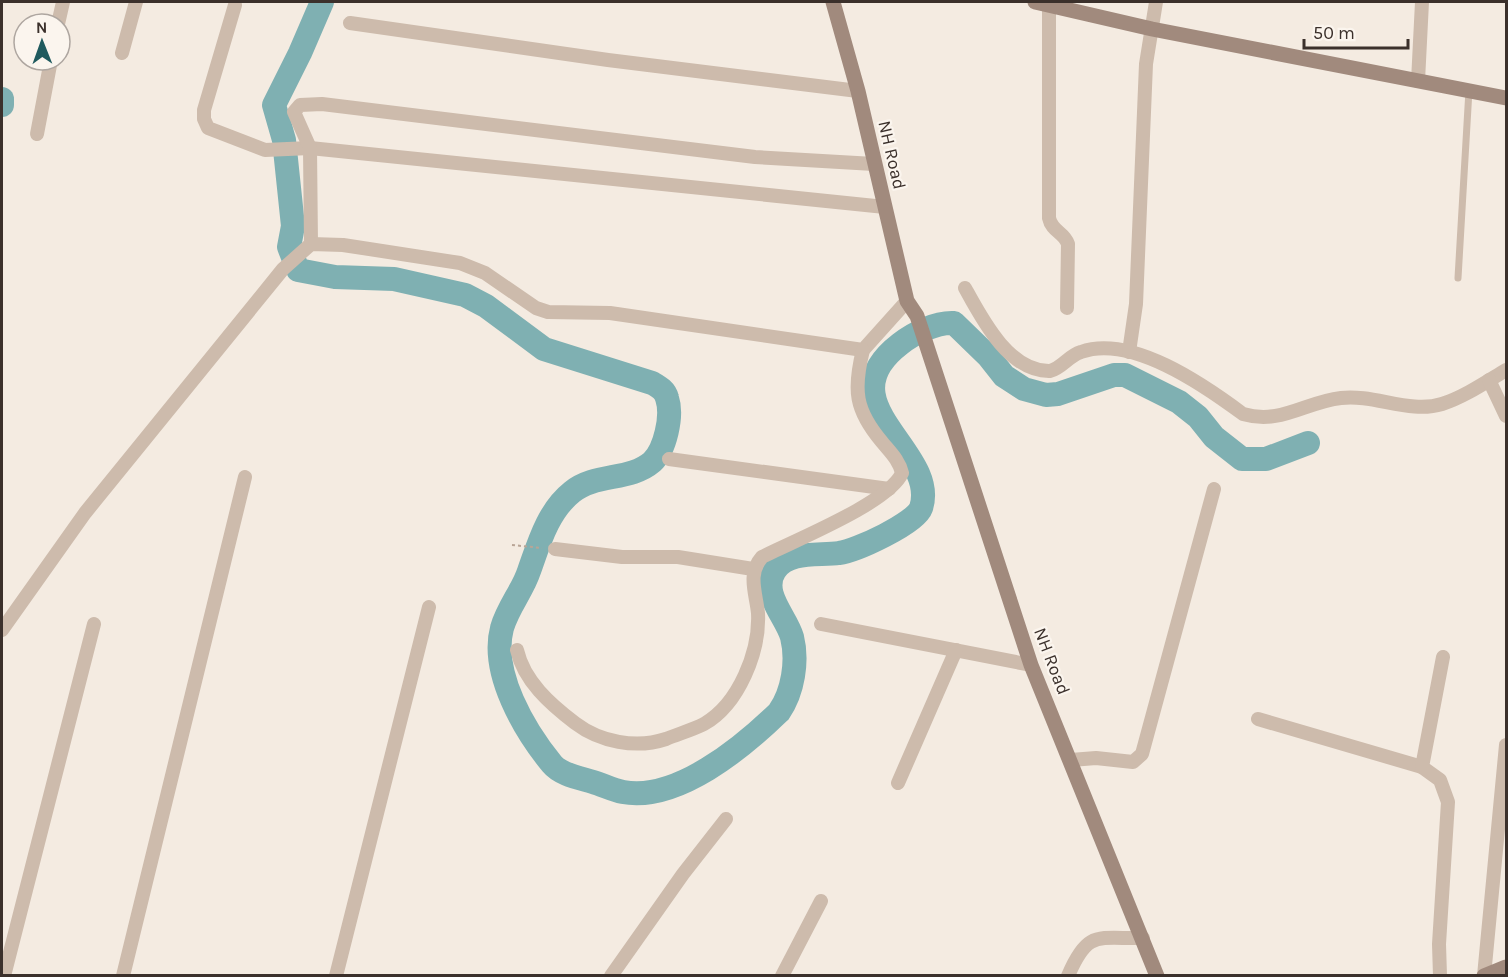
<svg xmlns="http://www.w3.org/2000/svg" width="1508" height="977" viewBox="0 0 1508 977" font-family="Karla,sans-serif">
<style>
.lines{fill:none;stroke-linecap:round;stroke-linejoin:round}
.river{stroke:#7fb0b2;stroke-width:24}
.path{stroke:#b9a596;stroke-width:2;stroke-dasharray:3 3;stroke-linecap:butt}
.service{stroke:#cdbbac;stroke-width:7}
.minor{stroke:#cdbbac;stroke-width:14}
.secondary{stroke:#a18a7d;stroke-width:15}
.labels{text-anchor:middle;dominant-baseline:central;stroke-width:4.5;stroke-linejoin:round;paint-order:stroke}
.street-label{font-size:18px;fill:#3b302b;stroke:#fbf5ee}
</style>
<rect width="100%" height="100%" fill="#f4ebe1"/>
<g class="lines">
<g class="river">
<path d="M 322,2 L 300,53 L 274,105 L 284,140 L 293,226 L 289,247 L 298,270 L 335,277 L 394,279 L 465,295 L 486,306 L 544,349 L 652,383 C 659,387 665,390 667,398 C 673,416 665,450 652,462 C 630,481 595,473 572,492 C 548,511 539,543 529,571 C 523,590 508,607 502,628 C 490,673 525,731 552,764 C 561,775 580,778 593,782 C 603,785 613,790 623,792 C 677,802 743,747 779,712 C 793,692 798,661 792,637 C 786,616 760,593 775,570 C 789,550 819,556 839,553 C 856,551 916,523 921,508 C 940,451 822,404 900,344 C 914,333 936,322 954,323 L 989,357 L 1004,376 L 1024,389 L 1046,395 L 1058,394 L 1114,375 L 1125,375 L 1179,402 L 1198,417 L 1214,437 L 1242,459 L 1266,459 L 1308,443"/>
<path d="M 2,99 L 2,105"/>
</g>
<path class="path" d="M 512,545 L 542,548"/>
<path class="service" d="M 1458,278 L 1469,90"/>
<g class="minor">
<path d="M 1049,4 L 1049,218 C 1052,232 1064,232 1068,244 L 1067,308"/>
<path d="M 235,5 L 204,110 L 204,119 L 208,128 L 265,150 L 310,148 L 885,207"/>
<path d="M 350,23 L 608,60 L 858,91"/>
<path d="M 58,24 L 63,2"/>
<path d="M 122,53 L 136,2"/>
<path d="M 1418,81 L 1422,2"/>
<path d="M 37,134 L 51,60"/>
<path d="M 311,244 L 310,148 L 294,112 L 300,105 L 322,104 L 755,157 L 874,164"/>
<path d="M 965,288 C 982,319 1009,372 1050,371 C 1062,368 1068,356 1081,352 C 1131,334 1204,385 1243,414 C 1281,425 1305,402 1341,398 C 1374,394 1410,414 1442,404 C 1464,397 1486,382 1506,370"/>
<path d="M 1129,352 L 1136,304 L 1146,64 L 1156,2"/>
<path d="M 1489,380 L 1506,416"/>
<path d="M 669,459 L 889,489"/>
<path d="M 555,549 L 622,557 L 678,557 L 753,569"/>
<path d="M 821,624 L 1031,665"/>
<path d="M 2,630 L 85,513 L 283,269 L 311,244 L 343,245 L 460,263 L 485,273 L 536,308 L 548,312 L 610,313 L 863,350 L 907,301"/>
<path d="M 517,650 C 524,681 550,704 575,723 C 600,742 636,749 666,739 C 678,734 692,730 704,724 C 739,704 760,651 758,613 C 756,593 747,574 762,557 C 793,541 889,503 902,473 C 899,460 890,452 882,442 C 855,410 853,390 863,350"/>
<path d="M 1258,719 L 1422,767"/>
<path d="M 1071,760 L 1096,758 L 1133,762 L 1142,754 L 1214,489"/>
<path d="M 898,783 L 956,650"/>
<path d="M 4,976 L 94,624"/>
<path d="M 123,976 L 245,477"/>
<path d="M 336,976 L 429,607"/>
<path d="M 611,976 L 683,874 L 726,819"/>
<path d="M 782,976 L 821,901"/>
<path d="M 1068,976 C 1088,929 1098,939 1143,938"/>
<path d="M 1440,976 L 1439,944 L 1448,802 L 1440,780 L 1422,767 L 1443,657"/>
<path d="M 1484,976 L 1506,745"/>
</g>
<g class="secondary">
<path d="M 833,2 L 858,91 L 907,301 L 917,316 L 1031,665 L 1157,976"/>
<path d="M 1035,2 L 1152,29 L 1506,98"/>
<path d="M 1484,976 L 1506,967"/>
</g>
</g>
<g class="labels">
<g class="street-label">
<text transform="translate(892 155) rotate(77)">NH Road</text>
<text transform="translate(1052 661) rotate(69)">NH Road</text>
</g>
</g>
<rect width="1508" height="977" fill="none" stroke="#3b302b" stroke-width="6"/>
<g transform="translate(42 42) rotate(359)"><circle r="28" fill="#fbf5ee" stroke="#aea6a0" stroke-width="1.5"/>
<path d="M0-4.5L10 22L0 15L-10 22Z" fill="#1f5a5e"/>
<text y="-9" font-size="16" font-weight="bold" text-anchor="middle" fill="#3b302b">N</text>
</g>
<path d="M1304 39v9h104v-9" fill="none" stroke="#3b302b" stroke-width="3"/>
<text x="1313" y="39" font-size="18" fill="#3b302b" stroke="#fbf5ee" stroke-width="4.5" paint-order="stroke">50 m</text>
</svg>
